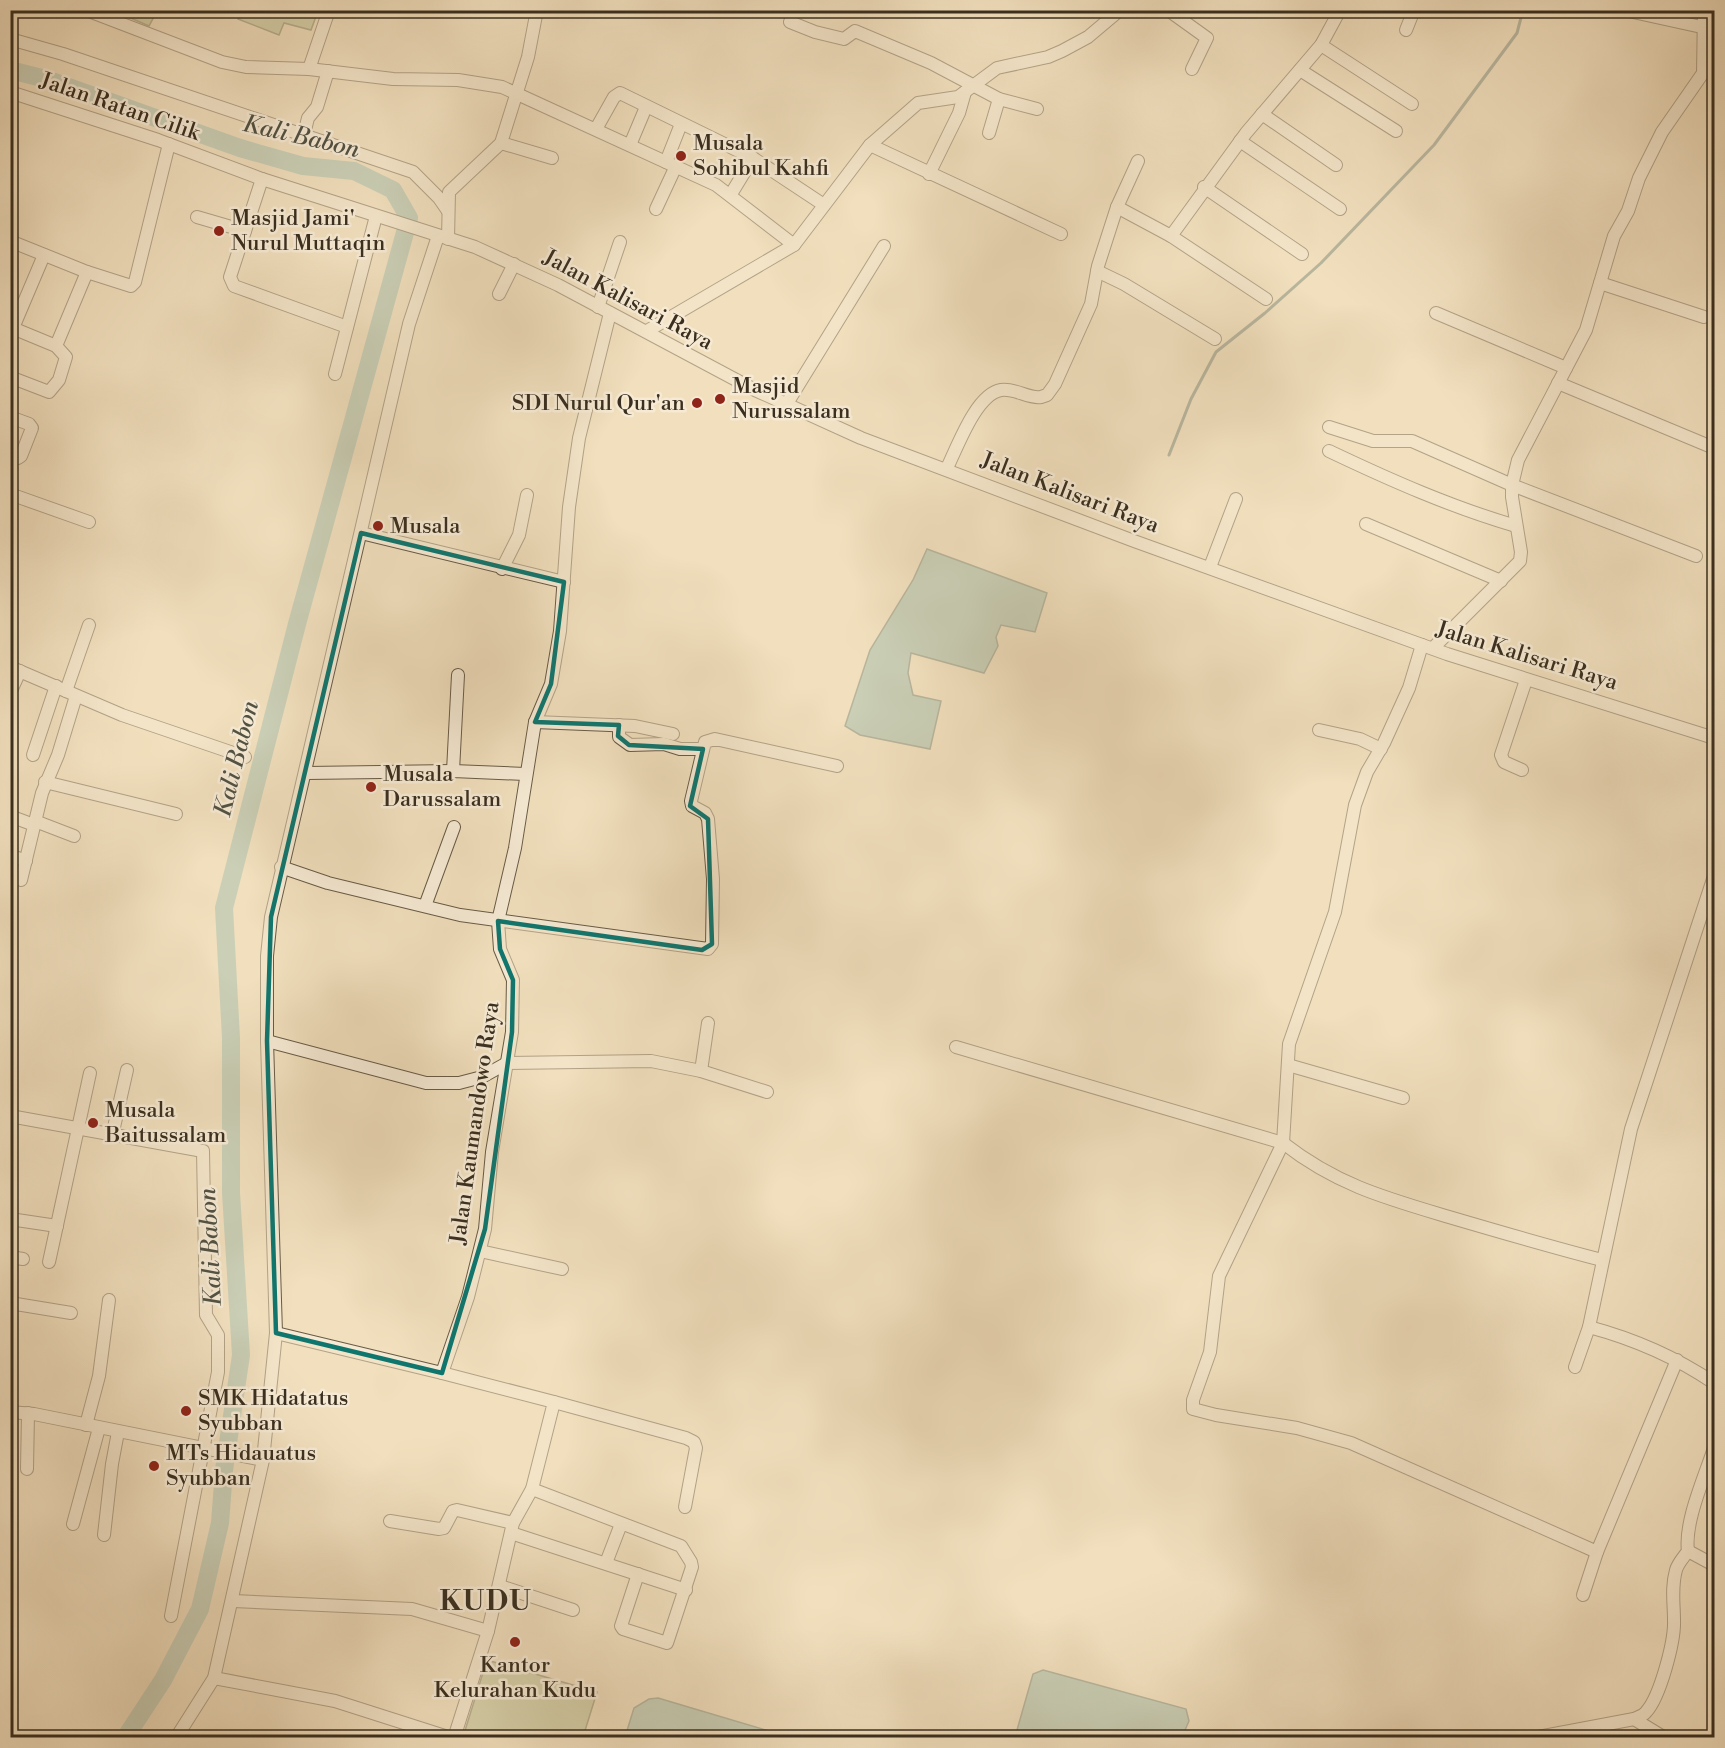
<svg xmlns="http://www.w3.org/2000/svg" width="1725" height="1748" viewBox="0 0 1725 1748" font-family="'Libre Bodoni',serif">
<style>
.green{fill:#b8c292;stroke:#797858;stroke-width:1.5}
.water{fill:#9bbdae;stroke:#748475;stroke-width:1.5}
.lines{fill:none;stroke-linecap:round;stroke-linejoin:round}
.stream{stroke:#748475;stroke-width:3}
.river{stroke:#9bbdae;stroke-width:18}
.minor-casing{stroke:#685b46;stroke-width:14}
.minor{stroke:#f6ead4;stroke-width:12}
.marked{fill:none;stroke:#0f766e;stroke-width:4.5;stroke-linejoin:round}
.poi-dot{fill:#8f2418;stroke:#f6ead4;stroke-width:2}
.labels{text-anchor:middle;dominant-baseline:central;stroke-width:5;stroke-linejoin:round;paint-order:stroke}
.street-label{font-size:22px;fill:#3a2f1f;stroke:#f6ead4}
.poi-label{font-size:22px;fill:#3a2f1f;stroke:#f6ead4;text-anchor:start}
.water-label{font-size:24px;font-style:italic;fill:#525243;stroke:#f6ead4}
.district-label{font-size:28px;font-weight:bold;letter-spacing:1.5px;fill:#3a2f1f;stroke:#f6ead4}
</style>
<rect width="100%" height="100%" fill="#f1dfbd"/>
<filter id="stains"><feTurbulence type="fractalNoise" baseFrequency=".00333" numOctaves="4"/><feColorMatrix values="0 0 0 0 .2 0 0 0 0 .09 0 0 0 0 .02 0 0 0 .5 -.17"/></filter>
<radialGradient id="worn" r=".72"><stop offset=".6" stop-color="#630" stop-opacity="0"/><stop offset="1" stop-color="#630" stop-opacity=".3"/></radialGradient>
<g class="green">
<path d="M 128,11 L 128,10 L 157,11 L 149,26 L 126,16 Z"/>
<path d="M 240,11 L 240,10 L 318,11 L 311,30 L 284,23 L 279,35 L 238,19 Z"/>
<path d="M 487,1660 L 597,1692 L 583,1737 L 463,1737 Z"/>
</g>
<g class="water">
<path d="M 927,549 L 1047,593 L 1035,632 L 1001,625 L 996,637 L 998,646 L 984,673 L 911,653 L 908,673 L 913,695 L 941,701 L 930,749 L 860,735 L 845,726 L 870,650 L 913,580 Z"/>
<path d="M 1043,1670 L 1186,1709 L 1189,1721 L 1182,1737 L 1015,1737 L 1033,1674 Z"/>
<path d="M 658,1698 L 779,1734 L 781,1737 L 625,1737 L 634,1708 L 649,1699 Z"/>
</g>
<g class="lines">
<path class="stream" d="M 1169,455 L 1191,399 L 1216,352 L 1265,313 L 1321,263 L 1434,145 L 1517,33 L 1523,10"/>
<path class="river" d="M 10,70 L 46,79 L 240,148 L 303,166 L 354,171 L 393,190 L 409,218 L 297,624 L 224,908 L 231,1038 L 231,1193 L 241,1355 L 224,1470 L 220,1523 L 200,1609 L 163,1680 L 125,1738"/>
<defs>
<g id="minor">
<path d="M 86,10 L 222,62 L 246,67 L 309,69 L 393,79 L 458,80 L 502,87 L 716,185 L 794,245"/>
<path d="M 1168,10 L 1207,38 L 1192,69"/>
<path d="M 1565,10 L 1568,10"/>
<path d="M 1624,10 L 1706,28"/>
<path d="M 790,22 L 815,32 L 844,39 L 855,31 L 931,63 L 999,99 L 1037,109"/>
<path d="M 1406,30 L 1414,10"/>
<path d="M 10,39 L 63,54 L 413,172 L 439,198 L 448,211"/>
<path d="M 1321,45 L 1412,104"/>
<path d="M 309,69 L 329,10"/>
<path d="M 1300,70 L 1396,131"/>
<path d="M 10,92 L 158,140 L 262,179 L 475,247 L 558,285 L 755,390 L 861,438 L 1134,541 L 1447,654 L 1714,738"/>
<path d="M 1262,114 L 1336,165"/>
<path d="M 596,129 L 614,97 L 620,93 L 753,158 L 824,205"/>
<path d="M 989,133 L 999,99"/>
<path d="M 304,134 L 308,118 L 317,107 L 328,71"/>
<path d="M 1240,141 L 1340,209"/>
<path d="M 501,143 L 552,158"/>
<path d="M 630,145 L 646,107"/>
<path d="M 870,145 L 1061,234"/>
<path d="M 666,162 L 681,124"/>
<path d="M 929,174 L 959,113 L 965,92"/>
<path d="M 262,179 L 230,277 L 234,286 L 347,327"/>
<path d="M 1204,187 L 1302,254"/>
<path d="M 731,194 L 753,158"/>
<path d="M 1117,207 L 1171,236 L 1266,299"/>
<path d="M 656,209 L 676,166"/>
<path d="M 197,217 L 245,231"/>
<path d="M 1171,236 L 1246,133 L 1321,45 L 1340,10"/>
<path d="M 448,239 L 449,192 L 501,143 L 528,57 L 537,10"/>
<path d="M 10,241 L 87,272 L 131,286 L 135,282 L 169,144"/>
<path d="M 1097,271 L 1124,284 L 1215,339"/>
<path d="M 1600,283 L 1704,317"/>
<path d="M 499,294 L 514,264"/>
<path d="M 598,307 L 620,242"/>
<path d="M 1436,313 L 1566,368"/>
<path d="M 10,327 L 56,346 L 66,357 L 59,380 L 49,392 L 10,377"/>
<path d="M 13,328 L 44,255"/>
<path d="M 647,331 L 794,245 L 870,145 L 918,103 L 958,97 L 997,68 L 1048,57 L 1062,51 L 1088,37 L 1120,10"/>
<path d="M 56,346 L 87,272"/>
<path d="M 335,374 L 376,216"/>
<path d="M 1558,383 L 1714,448"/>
<path d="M 786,405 L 884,246"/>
<path d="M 10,417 L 29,424 L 32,428 L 21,456 L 18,458 L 10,457"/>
<path d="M 1329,427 L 1373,441 L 1412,441 L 1512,485 L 1696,556"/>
<path d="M 1329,451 C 1390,480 1451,507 1516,526"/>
<path d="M 947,468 C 957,448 976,394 1001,390 C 1016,388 1028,399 1041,397 L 1047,395 L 1055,384 L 1091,304 L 1098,266 L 1117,207 L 1138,161"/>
<path d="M 10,494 L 89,522"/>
<path d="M 1366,524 L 1501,581"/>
<path d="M 361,533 L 564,582"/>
<path d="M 1210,567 L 1236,499"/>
<path d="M 502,569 L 519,535 L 527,495"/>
<path d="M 1422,645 L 1409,688 L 1384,743 L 1367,772 L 1355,805 L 1335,912 L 1289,1044 L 1283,1143 L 1219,1276 L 1210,1352 L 1193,1400 L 1193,1409 L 1216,1415 L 1297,1428 L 1351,1443 L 1597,1552 L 1677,1360"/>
<path d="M 1433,648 L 1520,561 L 1521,552 L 1512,497 L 1512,485 L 1518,460 L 1586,330 L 1614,236 L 1628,211 L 1639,178 L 1662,132 L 1703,73 L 1704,10"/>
<path d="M 10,667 L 122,715 L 245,757"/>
<path d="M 66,691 L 89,625"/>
<path d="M 10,693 L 20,671"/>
<path d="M 535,722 L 635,726 L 673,734"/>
<path d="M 619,725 L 619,737 L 630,745 L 664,744 L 680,749 L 703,749"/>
<path d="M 1319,730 L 1360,739 L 1381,749"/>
<path d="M 33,755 L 56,686"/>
<path d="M 1522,770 L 1504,762 L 1501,755 L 1526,680"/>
<path d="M 453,771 L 458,675"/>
<path d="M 307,773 L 453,771 L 525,774"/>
<path d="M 45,782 L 176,814"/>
<path d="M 10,816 L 34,825"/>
<path d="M 35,821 L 74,836"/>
<path d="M 10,855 L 26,861"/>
<path d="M 281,867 L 328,883 L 460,915 L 708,949 L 712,944 L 713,879 L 708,819 L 705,813 L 692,806 L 691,801 L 705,742 L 715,739 L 837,766"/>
<path d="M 21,880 L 42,793 L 58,755 L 76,696"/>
<path d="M 425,906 L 454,827"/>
<path d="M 267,1041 L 426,1083 L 459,1083 L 482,1077 L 507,1063 L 651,1061 L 701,1071 L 767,1092"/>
<path d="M 956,1047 L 1283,1143 C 1337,1185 1385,1198 1449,1217 C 1500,1232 1551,1247 1602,1260"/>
<path d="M 1288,1065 L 1403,1098"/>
<path d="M 701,1071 L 708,1023"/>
<path d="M 10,1116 L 203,1151 L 206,1315 L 218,1335 L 218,1372 L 171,1616"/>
<path d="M 112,1136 L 127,1070"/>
<path d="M 10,1219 L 57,1226"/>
<path d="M 480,1251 L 562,1269"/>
<path d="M 10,1257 L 23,1259"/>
<path d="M 49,1262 L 90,1073"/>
<path d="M 10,1303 L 71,1313"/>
<path d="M 10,1318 L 12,1303"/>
<path d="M 1589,1327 C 1634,1339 1677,1358 1714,1383"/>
<path d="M 276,1333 L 442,1373"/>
<path d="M 1575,1367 L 1589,1327 L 1631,1129 L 1714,876"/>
<path d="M 554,1402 L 686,1438 L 694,1442 L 696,1448 L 685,1507"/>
<path d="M 10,1412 L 34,1414 L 263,1460"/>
<path d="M 86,1425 L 99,1376 L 109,1300"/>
<path d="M 27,1469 L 28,1413"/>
<path d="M 532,1489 L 681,1546 L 691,1562 L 692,1567 L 667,1643 L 623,1629 L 621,1626 L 638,1574"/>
<path d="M 390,1521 L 439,1529 L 444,1528 L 453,1511 L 457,1510 L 513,1523"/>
<path d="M 73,1524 L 99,1428"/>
<path d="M 511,1533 L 686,1590"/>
<path d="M 104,1535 L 112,1464 L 118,1432"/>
<path d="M 1688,1551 L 1714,1565"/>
<path d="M 606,1563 L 621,1524"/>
<path d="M 500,1586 L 573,1610"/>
<path d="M 1583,1595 L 1597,1552"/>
<path d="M 233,1601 L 412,1609 L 488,1631"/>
<path d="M 214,1678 L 335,1701 L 451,1738"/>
<path d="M 1634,1719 L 1665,1738"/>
<path d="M 176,1738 L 214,1678 L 263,1460 L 276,1333 L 267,1041 L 267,956 L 271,917 L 409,324 L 438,236"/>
<path d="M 454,1738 L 488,1631 L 513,1523 L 532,1489 L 554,1402 L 442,1373 L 468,1297 L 485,1229 L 492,1152 L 512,1032 L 513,980 L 500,949 L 498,921 L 515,848 L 535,722 L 551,684 L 560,631 L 569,507 L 579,438 L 610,313"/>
<path d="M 1533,1738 L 1634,1719 C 1638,1717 1643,1716 1646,1712 C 1660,1697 1675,1641 1674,1620 C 1674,1603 1671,1588 1676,1570 C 1678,1563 1684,1557 1688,1551 C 1684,1522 1705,1476 1714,1448"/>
</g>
</defs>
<use href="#minor" class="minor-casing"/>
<use href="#minor" class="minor"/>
</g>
<path d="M0 0H1725V1748H0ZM 361,533 L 564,582 L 551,684 L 535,722 L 619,725 L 618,736 L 629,745 L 703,749 L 690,806 L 708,819 L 712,944 L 702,950 L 498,921 L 500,949 L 513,980 L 512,1032 L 485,1229 L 442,1373 L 276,1333 L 267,1041 L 271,917 Z" fill="#f1dfbd" fill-opacity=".55" fill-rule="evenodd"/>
<path class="marked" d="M 361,533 L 564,582 L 551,684 L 535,722 L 619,725 L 618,736 L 629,745 L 703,749 L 690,806 L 708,819 L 712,944 L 702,950 L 498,921 L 500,949 L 513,980 L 512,1032 L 485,1229 L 442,1373 L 276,1333 L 267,1041 L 271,917 Z"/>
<g class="poi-dot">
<circle cx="681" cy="156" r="6"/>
<circle cx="219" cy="231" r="6"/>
<circle cx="720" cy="399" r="6"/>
<circle cx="697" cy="403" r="6"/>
<circle cx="378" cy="526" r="6"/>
<circle cx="371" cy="787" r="6"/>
<circle cx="93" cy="1123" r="6"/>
<circle cx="186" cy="1411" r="6"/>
<circle cx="154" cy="1466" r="6"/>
<circle cx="515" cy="1642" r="6"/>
</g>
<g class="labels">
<g class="street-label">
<text transform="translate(120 107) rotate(19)">Jalan Ratan Cilik</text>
<text transform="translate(628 300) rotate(28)">Jalan Kalisari Raya</text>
<text transform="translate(1070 493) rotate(21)">Jalan Kalisari Raya</text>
<text transform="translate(1527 656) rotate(17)">Jalan Kalisari Raya</text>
<text transform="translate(475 1123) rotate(-82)">Jalan Kaumandowo Raya</text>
</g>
<g class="poi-label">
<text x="693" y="143">Musala<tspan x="693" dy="25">Sohibul Kahfi</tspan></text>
<text x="231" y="218">Masjid Jami'<tspan x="231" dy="25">Nurul Muttaqin</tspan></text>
<text x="732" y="386">Masjid<tspan x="732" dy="25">Nurussalam</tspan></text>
<text x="685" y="403" text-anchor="end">SDI Nurul Qur'an</text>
<text x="390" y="526">Musala</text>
<text x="383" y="774">Musala<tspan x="383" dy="25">Darussalam</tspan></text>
<text x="105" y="1110">Musala<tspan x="105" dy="25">Baitussalam</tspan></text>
<text x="198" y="1398">SMK Hidatatus<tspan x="198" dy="25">Syubban</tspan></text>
<text x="166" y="1453">MTs Hidauatus<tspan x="166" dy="25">Syubban</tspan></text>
<text x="515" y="1665" text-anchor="middle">Kantor<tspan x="515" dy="25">Kelurahan Kudu</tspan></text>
</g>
<g class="water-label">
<text transform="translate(301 137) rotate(13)">Kali Babon</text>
<text transform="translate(237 759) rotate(-76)">Kali Babon</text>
<text transform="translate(211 1247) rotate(-93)">Kali Babon</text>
</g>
<g class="district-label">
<text x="486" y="1601">KUDU</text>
</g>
</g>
<rect width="1725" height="1748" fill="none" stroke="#f1dfbd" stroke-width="36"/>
<rect x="12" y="12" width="1701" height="1724" fill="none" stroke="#3a2f1f" stroke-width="3"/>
<rect x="18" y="18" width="1689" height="1712" fill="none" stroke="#3a2f1f" stroke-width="1.5"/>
<rect width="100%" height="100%" filter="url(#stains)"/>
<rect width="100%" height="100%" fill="url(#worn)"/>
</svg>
